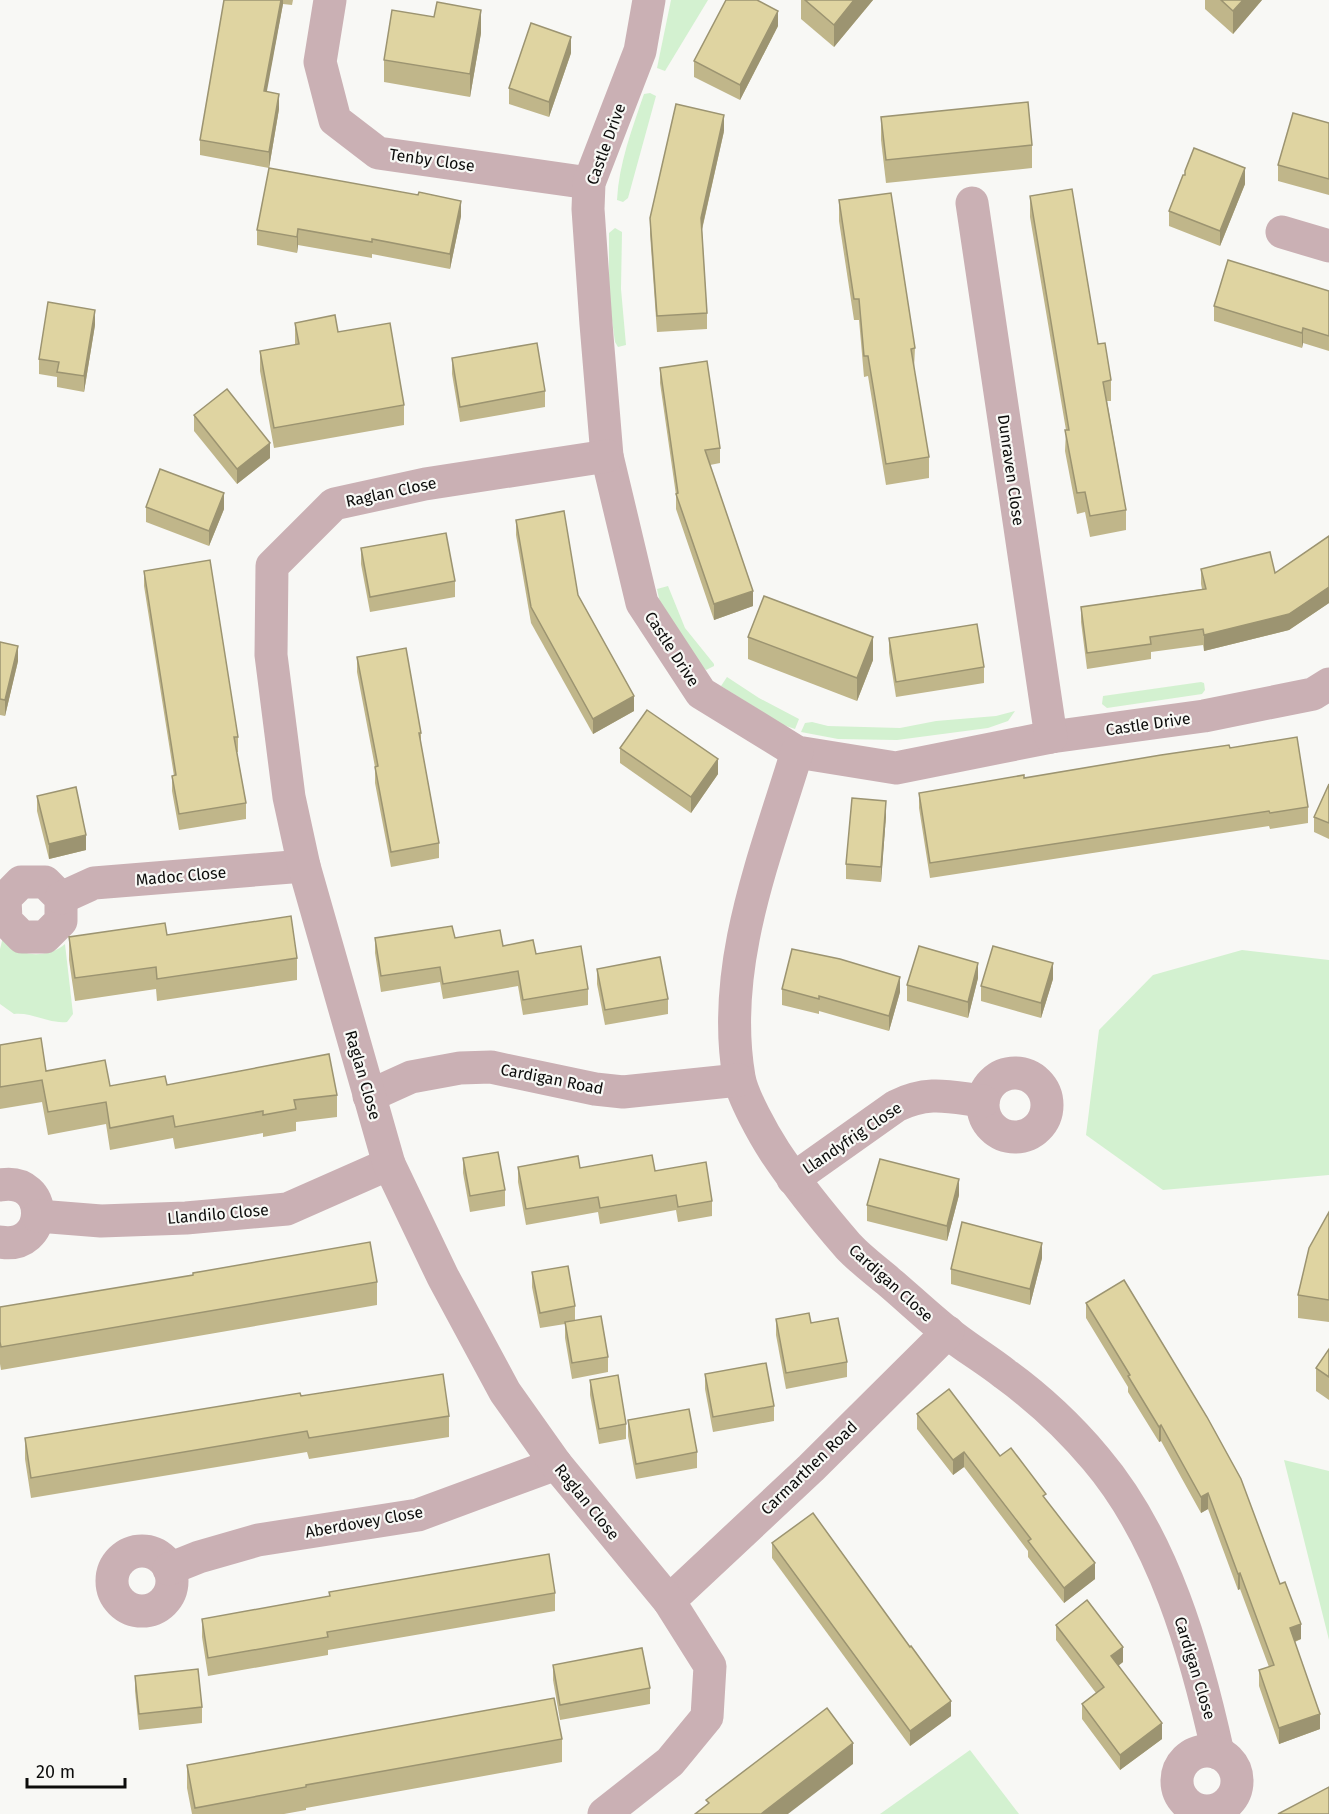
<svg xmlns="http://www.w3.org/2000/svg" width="1329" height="1814" viewBox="0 0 1329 1814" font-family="'Fira Sans',sans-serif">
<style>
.green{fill:#d3f1d0}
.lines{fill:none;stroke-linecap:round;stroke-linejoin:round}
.street{stroke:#cab0b4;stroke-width:33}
.wall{fill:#c0b68a}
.shaded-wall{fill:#9c9471}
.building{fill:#dfd4a1;stroke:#9c9471;stroke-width:1.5}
.labels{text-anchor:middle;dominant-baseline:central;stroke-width:4.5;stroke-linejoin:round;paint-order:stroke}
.street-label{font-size:16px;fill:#0c0c0b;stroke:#f8f8f5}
</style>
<rect width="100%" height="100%" fill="#f8f8f5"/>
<g class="green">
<path d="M 671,0 L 708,0 L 665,71 L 657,68 Z"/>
<path d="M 650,93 L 656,96 L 628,198 L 623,202 L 617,200 C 619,163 632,129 644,94 Z"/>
<path d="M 615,228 L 622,232 L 621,289 L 626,345 L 618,347 L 615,342 L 609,299 L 609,233 Z"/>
<path d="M 668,586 L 685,628 L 714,664 L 714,666 L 706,670 L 697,663 L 660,603 L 657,589 Z"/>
<path d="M 727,677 L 759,698 L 799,719 L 795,729 L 783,725 L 721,686 Z"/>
<path d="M 1201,682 L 1204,683 L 1205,690 L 1202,694 L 1107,708 L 1102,704 L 1103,696 Z"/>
<path d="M 1015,711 L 1008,721 L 988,728 L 897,740 L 838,739 L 801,732 L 805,723 L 812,722 L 828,726 L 900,728 L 936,721 L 996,716 Z"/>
<path d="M 4,933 C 10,938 16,947 22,951 C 34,958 55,953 65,944 L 73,1014 L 67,1022 C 49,1024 32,1012 14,1014 L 0,1004 L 0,949 Z"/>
<path d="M 1242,950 L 1329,960 L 1329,1175 L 1163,1190 L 1086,1135 L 1099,1030 L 1153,975 Z"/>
<path d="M 1284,1460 L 1329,1471 L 1329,1640 Z"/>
<path d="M 970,1750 L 1019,1814 L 880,1814 Z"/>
</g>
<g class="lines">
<g class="street">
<path d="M 330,0 L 320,62 L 335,120 L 378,153 L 589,183"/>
<path d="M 649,0 L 640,51 L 589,183 L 588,209 L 596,324 L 607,456 L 642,603 L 701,693 L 797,752 L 896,768 L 1051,737 L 1204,716 L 1313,694 L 1329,684"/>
<path d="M 972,203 L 1051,737"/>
<path d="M 1282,232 L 1329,246"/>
<path d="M 797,752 C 765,857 720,966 739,1077 C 742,1096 764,1135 775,1152 C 797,1185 822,1216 848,1246 C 860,1259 875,1270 888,1281 C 908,1298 927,1316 947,1332 C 965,1347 986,1359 1005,1374 C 1038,1398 1070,1428 1096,1459 C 1164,1539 1196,1653 1218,1753"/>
<path d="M 21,882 L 45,882 L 61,898 L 61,921 L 45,937 L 22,937 L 6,921 L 5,898 Z"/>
<path d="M 61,898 L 94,883 L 304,866"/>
<circle cx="1015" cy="1105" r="32"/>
<path d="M 369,1096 L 411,1077 L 460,1068 L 491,1067 L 595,1089 L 623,1092 L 739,1080"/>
<path d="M 793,1179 L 896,1106 C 929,1090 949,1097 983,1101"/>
<path d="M 0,1185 C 51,1176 49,1251 0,1242"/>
<path d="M 38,1216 L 101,1221 L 186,1218 L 287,1209 L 389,1164"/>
<circle cx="142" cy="1581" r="30"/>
<path d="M 169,1569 L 199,1557 L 258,1540 L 418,1515 L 556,1464"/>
<path d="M 669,1601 L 811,1468 L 948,1332"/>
<circle cx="1207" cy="1781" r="30"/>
<path d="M 604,1814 L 670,1762 L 707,1717 L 710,1666 L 669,1601 L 556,1464 L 505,1392 L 443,1277 L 389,1164 L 304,866 L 289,797 L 271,655 L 272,566 L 334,504 L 425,484 L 607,456"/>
</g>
</g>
<g class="wall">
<path d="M 224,0 L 293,0 L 292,5 L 283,4 L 266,92 L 279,109 L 269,168 L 200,155 L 200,140 Z"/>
<path d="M 801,0 L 873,0 L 834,47 L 801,19 Z"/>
<path d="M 1205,0 L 1262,0 L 1233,34 L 1205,9 Z"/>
<path d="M 778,26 L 740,100 L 694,77 L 694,61 Z"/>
<path d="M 481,33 L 470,97 L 384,82 L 384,60 Z"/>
<path d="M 571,53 L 549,117 L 509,104 L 509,88 Z"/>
<path d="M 881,117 L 1032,145 L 1032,168 L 886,183 L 881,140 Z"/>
<path d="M 1329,123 L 1329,195 L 1278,181 L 1278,165 Z"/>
<path d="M 724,131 L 702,230 L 707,313 L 707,329 L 657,332 L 650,234 L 650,218 Z"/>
<path d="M 1185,171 L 1245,184 L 1220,246 L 1169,226 L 1169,211 L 1185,175 Z"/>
<path d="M 1030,196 L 1098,344 L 1111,380 L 1111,401 L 1107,401 L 1126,510 L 1126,530 L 1090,537 L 1085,512 L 1077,514 L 1065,451 L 1066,430 L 1030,217 Z"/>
<path d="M 839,200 L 915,348 L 914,369 L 929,457 L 929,478 L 886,485 L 868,376 L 864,377 L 859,320 L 854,320 L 839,221 Z"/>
<path d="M 461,216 L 450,269 L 372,254 L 372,258 L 298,245 L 297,253 L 257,245 L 257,230 Z"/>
<path d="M 1329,291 L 1329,351 L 1303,343 L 1302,348 L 1214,321 L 1214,306 Z"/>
<path d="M 295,323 L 338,332 L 404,405 L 404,425 L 274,448 L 260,371 L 260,351 L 295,345 Z"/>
<path d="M 95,325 L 84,392 L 57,387 L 57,377 L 39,374 L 39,359 Z"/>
<path d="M 452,358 L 545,391 L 545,407 L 460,422 L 452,374 Z"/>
<path d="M 660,368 L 720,448 L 720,463 L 710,465 L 753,606 L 714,620 L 676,509 L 676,495 L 660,383 Z"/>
<path d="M 194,415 L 270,458 L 237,484 L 194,431 Z"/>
<path d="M 146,507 L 224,509 L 209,546 L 146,522 Z"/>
<path d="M 516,520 L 578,595 L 634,711 L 593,734 L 531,623 L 516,535 Z"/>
<path d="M 1329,536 L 1329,603 L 1289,630 L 1204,651 L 1203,645 L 1151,652 L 1151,659 L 1087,669 L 1081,622 L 1081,607 L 1202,589 L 1201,584 L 1201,569 L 1275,573 Z"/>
<path d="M 361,548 L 455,581 L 455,597 L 370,612 L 361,564 Z"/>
<path d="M 144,571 L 238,737 L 238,752 L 237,752 L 246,803 L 246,819 L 179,830 L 172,791 L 172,776 L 174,776 L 144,586 Z"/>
<path d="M 748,637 L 873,660 L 857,701 L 748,659 Z"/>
<path d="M 889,638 L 984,667 L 984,683 L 896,697 L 889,653 Z"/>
<path d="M 0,642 L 18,661 L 5,716 L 0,715 Z"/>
<path d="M 357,657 L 421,733 L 421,746 L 439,843 L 439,858 L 391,867 L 375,783 L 375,767 L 357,672 Z"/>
<path d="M 620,748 L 718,774 L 691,813 L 620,763 Z"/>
<path d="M 1230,748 L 1308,807 L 1308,823 L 1270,829 L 1269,826 L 930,878 L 919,808 L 919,793 L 1024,778 Z"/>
<path d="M 1329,784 L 1329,839 L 1314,832 L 1314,817 Z"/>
<path d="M 37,796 L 86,850 L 49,859 L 37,811 Z"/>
<path d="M 886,816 L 881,882 L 846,879 L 846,864 Z"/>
<path d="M 167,935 L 297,958 L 297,980 L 157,1001 L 156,989 L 75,1001 L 69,960 L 69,937 Z"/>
<path d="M 375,938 L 455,938 L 503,946 L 536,954 L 588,989 L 588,1005 L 523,1015 L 518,986 L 443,999 L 440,982 L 381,992 L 375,953 Z"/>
<path d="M 597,969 L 668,999 L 668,1014 L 605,1025 L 597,984 Z"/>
<path d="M 978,978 L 968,1018 L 907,1001 L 907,985 Z"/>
<path d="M 1053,979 L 1041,1018 L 981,1001 L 981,986 Z"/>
<path d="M 782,989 L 900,992 L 889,1031 L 819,1011 L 819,1014 L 782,1005 Z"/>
<path d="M 0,1045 L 46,1071 L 110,1086 L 167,1085 L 337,1095 L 337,1117 L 296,1122 L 296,1131 L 263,1137 L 263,1133 L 175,1149 L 173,1138 L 110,1150 L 106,1124 L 48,1135 L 42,1102 L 0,1109 Z"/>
<path d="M 463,1158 L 505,1190 L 505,1206 L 470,1212 L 463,1173 Z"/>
<path d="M 518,1167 L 580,1168 L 655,1171 L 712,1201 L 712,1216 L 678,1222 L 676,1210 L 600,1224 L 598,1212 L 526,1225 L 518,1182 Z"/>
<path d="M 959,1195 L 947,1241 L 867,1221 L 867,1205 Z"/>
<path d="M 1329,1212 L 1329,1322 L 1298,1318 L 1298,1295 Z"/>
<path d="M 1042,1258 L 1030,1305 L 951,1284 L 951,1269 Z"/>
<path d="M 532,1272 L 575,1306 L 575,1321 L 608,1357 L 608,1372 L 572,1379 L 565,1338 L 565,1324 L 540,1328 L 532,1287 Z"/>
<path d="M 377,1282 L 377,1305 L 1,1370 L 0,1364 L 0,1307 Z"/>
<path d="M 1086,1303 L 1301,1639 L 1295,1642 L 1320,1729 L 1279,1744 L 1259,1686 L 1259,1670 L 1269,1667 L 1240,1589 L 1238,1590 L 1208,1509 L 1201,1513 L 1161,1441 L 1159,1442 L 1128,1392 L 1128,1387 L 1086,1318 Z"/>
<path d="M 776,1319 L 811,1323 L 847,1362 L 847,1377 L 786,1389 L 776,1335 Z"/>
<path d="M 1329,1349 L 1329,1400 L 1316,1391 L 1316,1368 Z"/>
<path d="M 705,1374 L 774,1406 L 774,1421 L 713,1432 L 705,1389 Z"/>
<path d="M 590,1380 L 626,1424 L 626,1439 L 599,1444 L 590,1395 Z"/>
<path d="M 301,1396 L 449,1416 L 449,1437 L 309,1459 L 307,1452 L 31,1498 L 25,1459 L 25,1438 Z"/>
<path d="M 917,1414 L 1000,1456 L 1046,1500 L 1095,1579 L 1064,1603 L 1028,1557 L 1028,1551 L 964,1467 L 953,1475 L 917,1429 Z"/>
<path d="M 628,1420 L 697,1452 L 697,1468 L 636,1479 L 628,1436 Z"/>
<path d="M 772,1543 L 951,1716 L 910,1746 L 772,1558 Z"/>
<path d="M 329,1592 L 555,1593 L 555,1611 L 328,1650 L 328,1655 L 208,1676 L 202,1637 L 202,1619 L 329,1597 Z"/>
<path d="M 1056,1625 L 1123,1662 L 1118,1666 L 1162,1739 L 1120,1770 L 1082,1719 L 1082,1704 L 1096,1693 L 1056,1640 Z"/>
<path d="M 553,1665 L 650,1688 L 650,1704 L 560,1720 L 553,1680 Z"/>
<path d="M 135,1676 L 202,1707 L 202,1723 L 139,1730 L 135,1691 Z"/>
<path d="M 562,1739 L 562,1762 L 306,1808 L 306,1810 L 284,1814 L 192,1814 L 187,1788 L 187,1765 Z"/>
</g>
<g class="shaded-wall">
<path d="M 281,0 L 283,0 L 283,4 L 264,107 L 264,91 Z"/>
<path d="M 854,0 L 873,0 L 834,47 L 834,25 Z"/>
<path d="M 1243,0 L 1262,0 L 1233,34 L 1233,11 Z"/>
<path d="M 481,10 L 481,33 L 470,97 L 470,74 Z"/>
<path d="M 778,11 L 778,26 L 740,100 L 740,85 Z"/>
<path d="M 571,37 L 571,53 L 549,117 L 549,102 Z"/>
<path d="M 279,94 L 279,109 L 269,168 L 269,152 Z"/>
<path d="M 724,115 L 724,131 L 701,233 L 701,218 Z"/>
<path d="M 1245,168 L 1245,184 L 1220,246 L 1220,231 Z"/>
<path d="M 461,201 L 461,216 L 450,269 L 450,254 Z"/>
<path d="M 298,229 L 298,245 L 297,253 L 297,237 Z"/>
<path d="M 95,310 L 95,325 L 84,392 L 84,376 Z"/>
<path d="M 1303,328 L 1303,343 L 1302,348 L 1302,333 Z"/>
<path d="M 270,443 L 270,458 L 237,484 L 237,469 Z"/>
<path d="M 224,493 L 224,509 L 209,546 L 209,531 Z"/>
<path d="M 1329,587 L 1329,603 L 1289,630 L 1204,651 L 1204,635 Z"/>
<path d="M 753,591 L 753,606 L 714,620 L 714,604 Z"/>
<path d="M 873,637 L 873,660 L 857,701 L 857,678 Z"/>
<path d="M 18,646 L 18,661 L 5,716 L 5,700 Z"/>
<path d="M 634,696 L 634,711 L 593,734 L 593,719 Z"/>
<path d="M 718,759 L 718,774 L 691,813 L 691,797 Z"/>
<path d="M 886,801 L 886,816 L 881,882 L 881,867 Z"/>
<path d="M 86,835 L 86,850 L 49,859 L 49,844 Z"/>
<path d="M 978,963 L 978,978 L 968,1018 L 968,1002 Z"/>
<path d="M 1053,963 L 1053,979 L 1041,1018 L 1041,1003 Z"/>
<path d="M 900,977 L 900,992 L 889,1031 L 889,1016 Z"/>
<path d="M 959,1179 L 959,1195 L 947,1241 L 947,1226 Z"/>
<path d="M 1042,1243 L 1042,1258 L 1030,1305 L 1030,1289 Z"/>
<path d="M 1161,1425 L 1161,1441 L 1159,1442 L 1159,1427 Z"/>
<path d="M 964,1452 L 964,1467 L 953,1475 L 953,1460 Z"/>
<path d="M 1208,1493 L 1208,1509 L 1201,1513 L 1201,1497 Z"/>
<path d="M 1095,1563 L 1095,1579 L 1064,1603 L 1064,1588 Z"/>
<path d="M 1240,1573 L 1240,1589 L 1238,1590 L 1238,1574 Z"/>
<path d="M 1301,1624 L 1301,1639 L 1290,1643 L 1290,1628 Z"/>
<path d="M 1123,1647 L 1123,1662 L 1111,1671 L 1111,1656 Z"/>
<path d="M 951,1701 L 951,1716 L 910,1746 L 910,1731 Z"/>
<path d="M 1320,1714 L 1320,1729 L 1279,1744 L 1279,1728 Z"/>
<path d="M 1162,1723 L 1162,1739 L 1120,1770 L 1120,1755 Z"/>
<path d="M 853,1743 L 853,1764 L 788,1814 L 761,1814 Z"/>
</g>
<g class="building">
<path d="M 224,0 L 281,0 L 264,91 L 279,94 L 269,152 L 200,140 Z"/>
<path d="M 726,0 L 757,0 L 778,11 L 740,85 L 694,61 Z"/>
<path d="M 805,0 L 854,0 L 834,25 Z"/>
<path d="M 1221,0 L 1243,0 L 1233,11 Z"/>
<path d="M 437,2 L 481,10 L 470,74 L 384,60 L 392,10 L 434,17 Z"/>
<path d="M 531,23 L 571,37 L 549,102 L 509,88 Z"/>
<path d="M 1028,102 L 1032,145 L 886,160 L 881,117 Z"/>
<path d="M 676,104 L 724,115 L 701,218 L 707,313 L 657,316 L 650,218 Z"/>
<path d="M 1293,113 L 1329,123 L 1329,179 L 1278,165 Z"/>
<path d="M 1194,148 L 1245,168 L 1220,231 L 1169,211 L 1183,175 L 1185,175 L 1185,171 Z"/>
<path d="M 269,168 L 418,195 L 419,192 L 461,201 L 450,254 L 372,239 L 372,242 L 298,229 L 297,237 L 257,230 Z"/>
<path d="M 1072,189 L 1098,344 L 1105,343 L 1111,380 L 1103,382 L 1126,510 L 1090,516 L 1085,492 L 1077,493 L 1065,430 L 1069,430 L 1030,196 Z"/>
<path d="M 891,193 L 915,348 L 911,349 L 929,457 L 886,464 L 868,356 L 864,356 L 859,299 L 854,299 L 839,200 Z"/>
<path d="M 1228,260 L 1329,291 L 1329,336 L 1303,328 L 1302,333 L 1214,306 Z"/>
<path d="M 48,302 L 95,310 L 84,376 L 57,372 L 59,362 L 39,359 Z"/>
<path d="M 335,315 L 338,332 L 390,323 L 404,405 L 274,428 L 260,351 L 299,344 L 295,323 Z"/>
<path d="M 537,343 L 545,391 L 460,407 L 452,358 Z"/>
<path d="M 707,361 L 720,448 L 705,450 L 753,591 L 714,604 L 676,494 L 678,493 L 660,368 Z"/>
<path d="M 227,389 L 270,443 L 237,469 L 194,415 Z"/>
<path d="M 160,469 L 224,493 L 209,531 L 146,507 Z"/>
<path d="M 564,511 L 578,595 L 634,696 L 593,719 L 531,607 L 516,520 Z"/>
<path d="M 446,533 L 455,581 L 370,597 L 361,548 Z"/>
<path d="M 1329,536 L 1329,587 L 1289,614 L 1204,635 L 1203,629 L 1150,637 L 1151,644 L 1087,653 L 1081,607 L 1206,589 L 1201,569 L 1270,552 L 1275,573 Z"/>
<path d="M 210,560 L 238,737 L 234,737 L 246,803 L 179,814 L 172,776 L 176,775 L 144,571 Z"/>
<path d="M 764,596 L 873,637 L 857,678 L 748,637 Z"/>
<path d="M 977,624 L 984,667 L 896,682 L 889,638 Z"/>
<path d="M 0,642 L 18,646 L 5,700 L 0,699 Z"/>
<path d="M 406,648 L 421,733 L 419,733 L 439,843 L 391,852 L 375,767 L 378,766 L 357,657 Z"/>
<path d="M 647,710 L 718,759 L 691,797 L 620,748 Z"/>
<path d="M 1297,737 L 1308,807 L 1270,813 L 1269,811 L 930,863 L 919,793 L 1024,775 L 1024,778 L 1161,755 L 1229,745 L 1230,748 Z"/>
<path d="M 1329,784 L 1329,823 L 1314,817 Z"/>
<path d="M 76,787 L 86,835 L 49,844 L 37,796 Z"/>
<path d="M 852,798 L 886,801 L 881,867 L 846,864 Z"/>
<path d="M 291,916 L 297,958 L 157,979 L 156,967 L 75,978 L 69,937 L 165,923 L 167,935 Z"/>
<path d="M 452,926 L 455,938 L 500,930 L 503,946 L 533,940 L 536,954 L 581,946 L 588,989 L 523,1000 L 518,971 L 443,984 L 440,967 L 381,976 L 375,938 Z"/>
<path d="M 919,946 L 978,963 L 968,1002 L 907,985 Z"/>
<path d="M 993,946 L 1053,963 L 1041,1003 L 981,986 Z"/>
<path d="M 792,949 L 840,959 L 900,977 L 889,1016 L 819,996 L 819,999 L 782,989 Z"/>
<path d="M 660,957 L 668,999 L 605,1010 L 597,969 Z"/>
<path d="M 41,1038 L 46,1071 L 105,1060 L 110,1086 L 165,1076 L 167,1085 L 329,1054 L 337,1095 L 294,1100 L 296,1109 L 263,1115 L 263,1111 L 175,1127 L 173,1116 L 110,1128 L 106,1102 L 48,1112 L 42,1080 L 0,1087 L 0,1045 Z"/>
<path d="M 498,1152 L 505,1190 L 470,1196 L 463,1158 Z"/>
<path d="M 652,1155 L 655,1171 L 706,1162 L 712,1201 L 678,1207 L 676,1195 L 600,1208 L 598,1197 L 526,1209 L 518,1167 L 578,1156 L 580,1168 Z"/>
<path d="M 880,1159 L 959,1179 L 947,1226 L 867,1205 Z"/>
<path d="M 1329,1212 L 1329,1300 L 1298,1295 L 1309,1248 Z"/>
<path d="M 962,1222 L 1042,1243 L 1030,1289 L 951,1269 Z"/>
<path d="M 370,1242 L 377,1282 L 1,1347 L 0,1342 L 0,1307 L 193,1275 L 193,1273 Z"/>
<path d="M 568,1266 L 575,1306 L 540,1313 L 532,1272 Z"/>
<path d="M 1124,1280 L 1207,1417 L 1241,1479 L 1280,1584 L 1285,1582 L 1301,1624 L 1290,1628 L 1320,1714 L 1279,1728 L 1259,1670 L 1274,1665 L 1240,1573 L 1238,1574 L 1208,1493 L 1201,1497 L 1161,1425 L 1159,1427 L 1128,1376 L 1130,1375 L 1086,1303 Z"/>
<path d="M 809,1313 L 811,1323 L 838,1318 L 847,1362 L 786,1373 L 776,1319 Z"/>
<path d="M 601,1316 L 608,1357 L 572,1363 L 565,1322 Z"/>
<path d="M 1329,1349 L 1329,1377 L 1316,1368 Z"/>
<path d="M 766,1363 L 774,1406 L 713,1417 L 705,1374 Z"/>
<path d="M 443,1374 L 449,1416 L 309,1438 L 307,1431 L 31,1478 L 25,1438 L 300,1393 L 301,1396 Z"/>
<path d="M 618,1375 L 626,1424 L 599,1429 L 590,1380 Z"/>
<path d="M 949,1389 L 1000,1456 L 1011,1448 L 1046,1494 L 1043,1496 L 1095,1563 L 1064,1588 L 1028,1541 L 1031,1539 L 964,1452 L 953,1460 L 917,1414 Z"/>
<path d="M 689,1409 L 697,1452 L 636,1464 L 628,1420 Z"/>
<path d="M 813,1513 L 910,1647 L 911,1646 L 951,1701 L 910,1731 L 772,1543 Z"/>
<path d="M 549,1554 L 555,1593 L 327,1632 L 328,1637 L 208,1658 L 202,1619 L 330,1596 L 329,1592 Z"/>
<path d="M 1087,1600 L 1123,1647 L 1111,1656 L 1162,1723 L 1120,1755 L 1082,1704 L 1104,1687 L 1056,1625 Z"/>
<path d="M 642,1648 L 650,1688 L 560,1705 L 553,1665 Z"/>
<path d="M 198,1669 L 202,1707 L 139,1714 L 135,1676 Z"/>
<path d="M 554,1698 L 562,1739 L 306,1785 L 306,1787 L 195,1808 L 187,1765 Z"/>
<path d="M 827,1708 L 853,1743 L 761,1814 L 695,1814 L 709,1803 L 706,1800 Z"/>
<path d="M 1329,1787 L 1329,1814 L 1278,1814 Z"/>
</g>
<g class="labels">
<g class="street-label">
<text transform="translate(606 144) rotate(-70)">Castle Drive</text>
<text transform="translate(432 160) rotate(8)">Tenby Close</text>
<text transform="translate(1011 470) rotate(82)">Dunraven Close</text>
<text transform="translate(391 492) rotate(-12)">Raglan Close</text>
<text transform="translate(672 649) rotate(57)">Castle Drive</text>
<text transform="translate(1148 724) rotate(-8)">Castle Drive</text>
<text transform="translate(181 876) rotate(-5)">Madoc Close</text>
<text transform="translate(363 1075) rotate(74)">Raglan Close</text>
<text transform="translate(552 1079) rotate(11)">Cardigan Road</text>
<text transform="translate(852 1138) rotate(-34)">Llandyfrig Close</text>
<text transform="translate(218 1214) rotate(-5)">Llandilo Close</text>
<text transform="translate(891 1283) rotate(42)">Cardigan Close</text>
<text transform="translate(809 1468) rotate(-44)">Carmarthen Road</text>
<text transform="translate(587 1502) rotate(51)">Raglan Close</text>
<text transform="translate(364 1522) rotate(-10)">Aberdovey Close</text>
<text transform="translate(1195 1668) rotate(73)">Cardigan Close</text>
</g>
</g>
<path d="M27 1778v9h98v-9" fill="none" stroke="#0c0c0b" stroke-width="3"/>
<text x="36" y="1778" font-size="18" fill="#0c0c0b" stroke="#f8f8f5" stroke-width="4.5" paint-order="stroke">20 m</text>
</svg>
